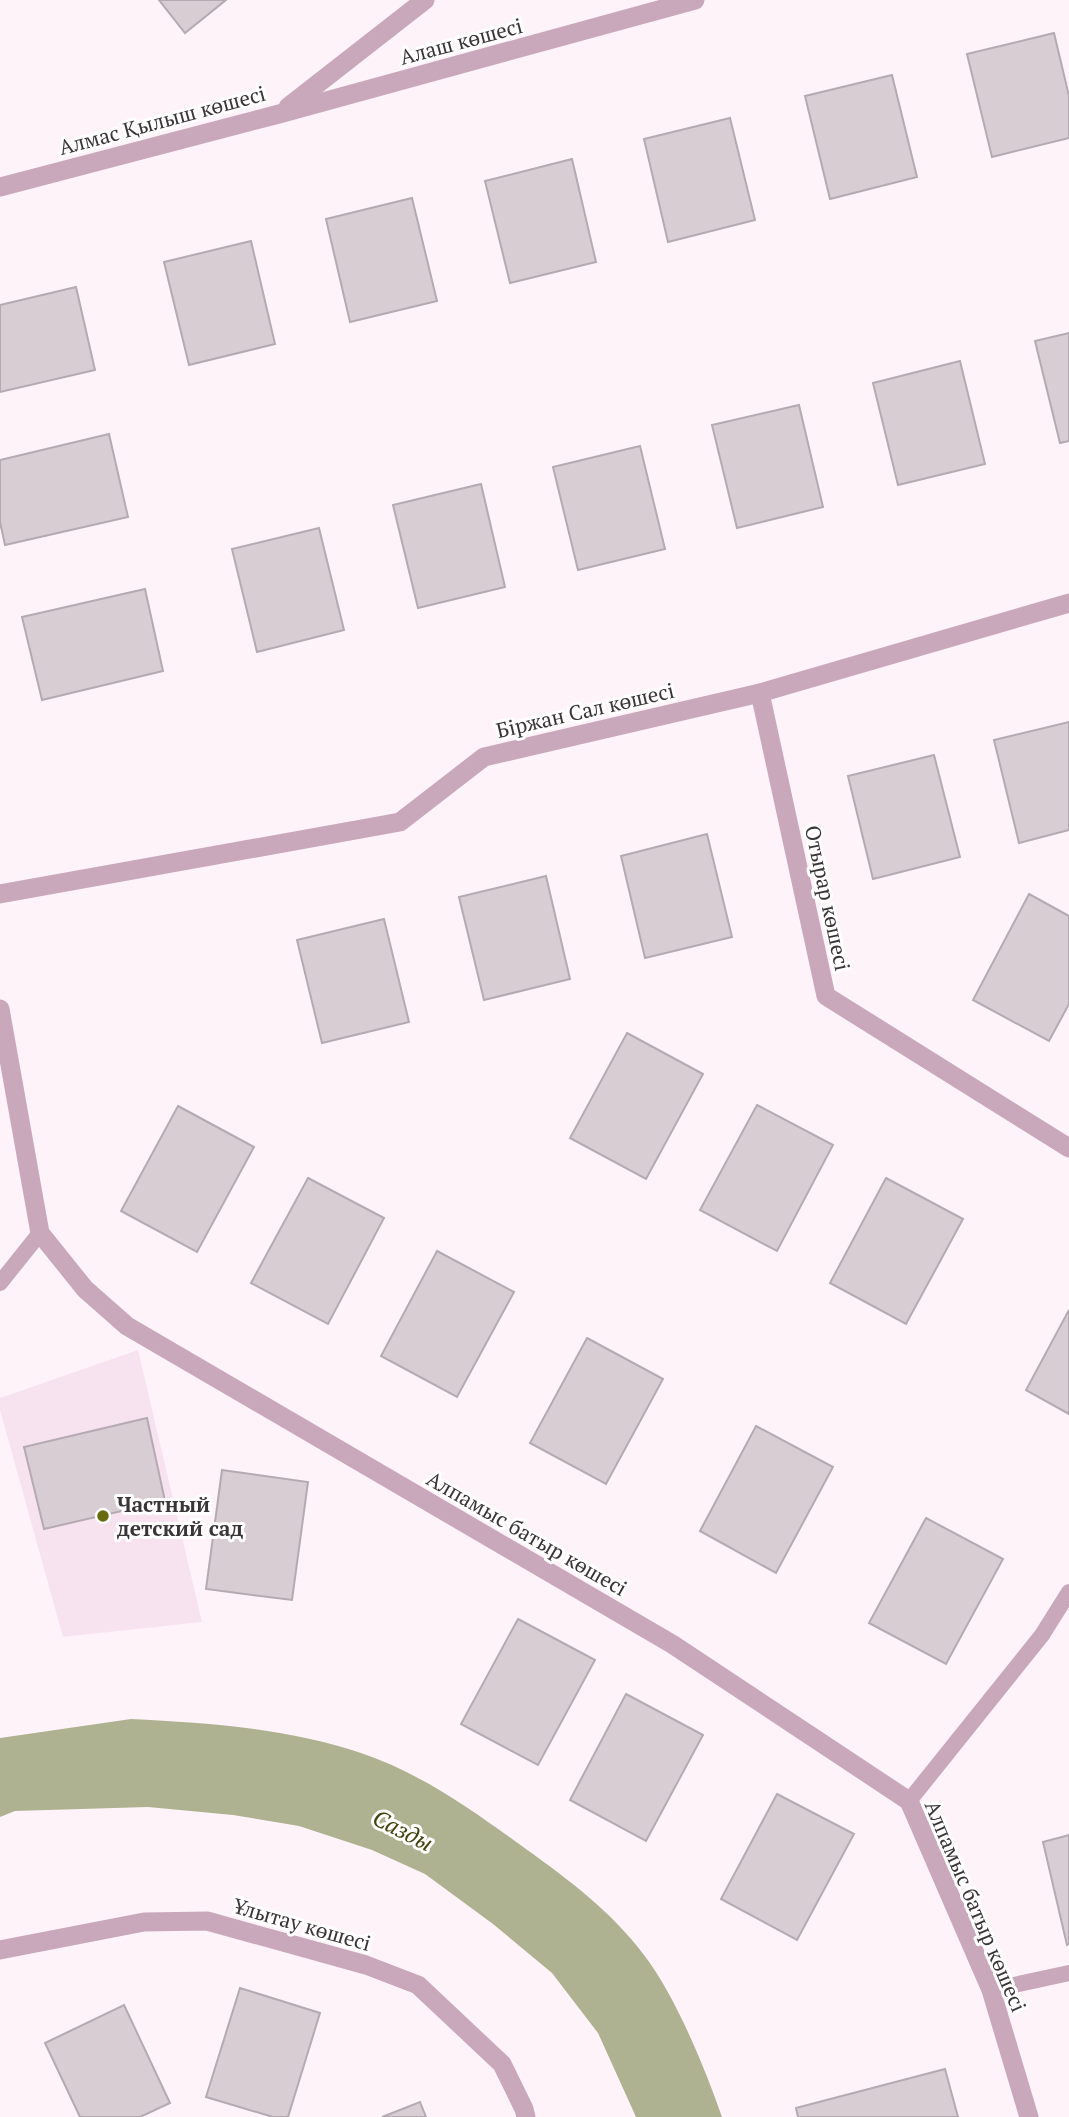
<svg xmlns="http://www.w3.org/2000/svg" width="1069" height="2117" viewBox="0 0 1069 2117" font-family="'PT Serif',serif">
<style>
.built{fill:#f7e3ef}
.water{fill:#afb291}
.building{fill:#d9cdd4;stroke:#b5aab1;stroke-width:2}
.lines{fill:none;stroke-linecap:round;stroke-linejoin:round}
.service{stroke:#caa8bc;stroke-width:16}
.minor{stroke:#caa8bc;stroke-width:19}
.poi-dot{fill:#686b0d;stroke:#fff;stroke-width:2.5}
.labels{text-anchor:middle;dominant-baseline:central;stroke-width:6;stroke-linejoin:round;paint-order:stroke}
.street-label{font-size:21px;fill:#3a3638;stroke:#fff}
.poi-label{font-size:21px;font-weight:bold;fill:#3a3638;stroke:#fff;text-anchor:start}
.water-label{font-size:23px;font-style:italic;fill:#42440b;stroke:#fff}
</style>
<rect width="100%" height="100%" fill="#fff3fa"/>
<path class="built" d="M 138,1350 L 202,1622 L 63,1637 L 0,1410 L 0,1398 Z"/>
<path class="water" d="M 131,1719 C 209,1723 287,1728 361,1753 C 421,1773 475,1812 526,1849 C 569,1880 612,1912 644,1955 C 675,1995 705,2068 722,2117 L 636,2117 L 598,2033 L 552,1973 L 493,1924 L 425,1874 L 372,1850 L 299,1826 L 233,1815 L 148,1807 L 15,1811 L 0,1817 L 0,1738 Z"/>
<g class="building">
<path d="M 159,0 L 226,0 L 185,33 Z"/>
<path d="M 1054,33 L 1069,96 L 1069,138 L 992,157 L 967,54 Z"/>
<path d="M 892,75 L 917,177 L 830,199 L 805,96 Z"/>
<path d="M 730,118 L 755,220 L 668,242 L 644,139 Z"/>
<path d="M 572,159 L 596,262 L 510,283 L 485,181 Z"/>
<path d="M 412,198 L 437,301 L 350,322 L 326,219 Z"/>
<path d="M 251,241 L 275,344 L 189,365 L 164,262 Z"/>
<path d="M 76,287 L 95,370 L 0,392 L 0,305 Z"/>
<path d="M 1069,333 L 1069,441 L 1060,443 L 1035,341 Z"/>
<path d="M 960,361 L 985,464 L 898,485 L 873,383 Z"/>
<path d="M 799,405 L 823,507 L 737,528 L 712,425 Z"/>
<path d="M 109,434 L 128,517 L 5,545 L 0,522 L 0,460 Z"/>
<path d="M 640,446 L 665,549 L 578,570 L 553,467 Z"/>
<path d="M 481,484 L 505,587 L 418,608 L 393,505 Z"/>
<path d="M 319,528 L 344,630 L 257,652 L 232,549 Z"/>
<path d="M 145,589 L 163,671 L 42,700 L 22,617 Z"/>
<path d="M 1069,722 L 1069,830 L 1019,843 L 994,740 Z"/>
<path d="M 934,755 L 960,857 L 873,879 L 848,776 Z"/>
<path d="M 707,834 L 732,937 L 645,958 L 621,856 Z"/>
<path d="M 546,876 L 570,979 L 484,1000 L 459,897 Z"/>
<path d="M 1029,894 L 1069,916 L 1069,1004 L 1049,1041 L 973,1000 Z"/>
<path d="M 384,919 L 409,1022 L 322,1043 L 297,940 Z"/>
<path d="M 627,1033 L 703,1074 L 646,1179 L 570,1138 Z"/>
<path d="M 757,1105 L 833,1145 L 777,1251 L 700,1210 Z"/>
<path d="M 178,1106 L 254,1147 L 197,1252 L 121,1211 Z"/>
<path d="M 308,1178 L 384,1218 L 328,1324 L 251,1283 Z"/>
<path d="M 886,1178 L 963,1219 L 906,1324 L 830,1283 Z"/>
<path d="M 437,1251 L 514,1292 L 457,1397 L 381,1356 Z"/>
<path d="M 1069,1310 L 1069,1414 L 1026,1390 Z"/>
<path d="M 587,1338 L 663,1379 L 606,1484 L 530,1443 Z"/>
<path d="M 147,1418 L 165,1501 L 44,1529 L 24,1447 Z"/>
<path d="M 756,1426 L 833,1467 L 776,1573 L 700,1531 Z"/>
<path d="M 222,1470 L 308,1482 L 292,1600 L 206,1589 Z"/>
<path d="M 926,1518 L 1003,1559 L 946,1664 L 869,1623 Z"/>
<path d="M 518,1619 L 595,1660 L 538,1765 L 461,1724 Z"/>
<path d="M 626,1694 L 703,1735 L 646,1841 L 570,1800 Z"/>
<path d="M 777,1794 L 854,1834 L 797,1940 L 721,1899 Z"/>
<path d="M 1069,1835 L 1069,1944 L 1067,1945 L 1043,1842 Z"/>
<path d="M 240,1988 L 320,2013 L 288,2117 L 273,2117 L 206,2097 Z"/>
<path d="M 124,2005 L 170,2103 L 140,2117 L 80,2117 L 45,2043 Z"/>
<path d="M 945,2069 L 958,2117 L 798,2117 L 796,2108 Z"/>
<path d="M 420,2102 L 426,2117 L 382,2117 Z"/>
</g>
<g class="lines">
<g class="service">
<path d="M 0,1283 L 40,1233"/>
<path d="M 909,1801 L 1042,1635 L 1069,1592"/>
<path d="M 991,1990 L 1069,1973"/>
</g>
<g class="minor">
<path d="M 288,107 L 425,0"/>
<path d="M 0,187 L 279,114 L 695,0"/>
<path d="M 760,693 L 826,996 L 1069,1148"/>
<path d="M 0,894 L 400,822 L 484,757 L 760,693 L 1069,603"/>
<path d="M 0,1009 L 40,1233 L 85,1289 L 127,1326 L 672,1644 L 909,1801 L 991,1990 L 1029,2117"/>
<path d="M 0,1950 L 144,1922 L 207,1921 L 366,1965 L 418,1985 L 502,2064 L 524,2109 L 526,2117"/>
</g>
</g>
<circle class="poi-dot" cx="103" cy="1516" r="7"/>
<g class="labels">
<g class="street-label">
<text transform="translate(461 41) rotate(-15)">Алаш көшесі</text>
<text transform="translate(162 120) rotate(-15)">Алмас Қылыш көшесі</text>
<text transform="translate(585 710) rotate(-13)">Біржан Сал көшесі</text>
<text transform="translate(828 898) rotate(78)">Отырар көшесі</text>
<text transform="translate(527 1533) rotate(30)">Алпамыс батыр көшесі</text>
<text transform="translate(976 1906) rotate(67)">Алпамыс батыр көшесі</text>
<text transform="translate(302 1924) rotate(16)">Ұлытау көшесі</text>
</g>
<g class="poi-label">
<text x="117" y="1504">Частный<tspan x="117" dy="24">детский сад</tspan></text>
</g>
<g class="water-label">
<text transform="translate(403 1830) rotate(27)">Сазды</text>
</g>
</g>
</svg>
